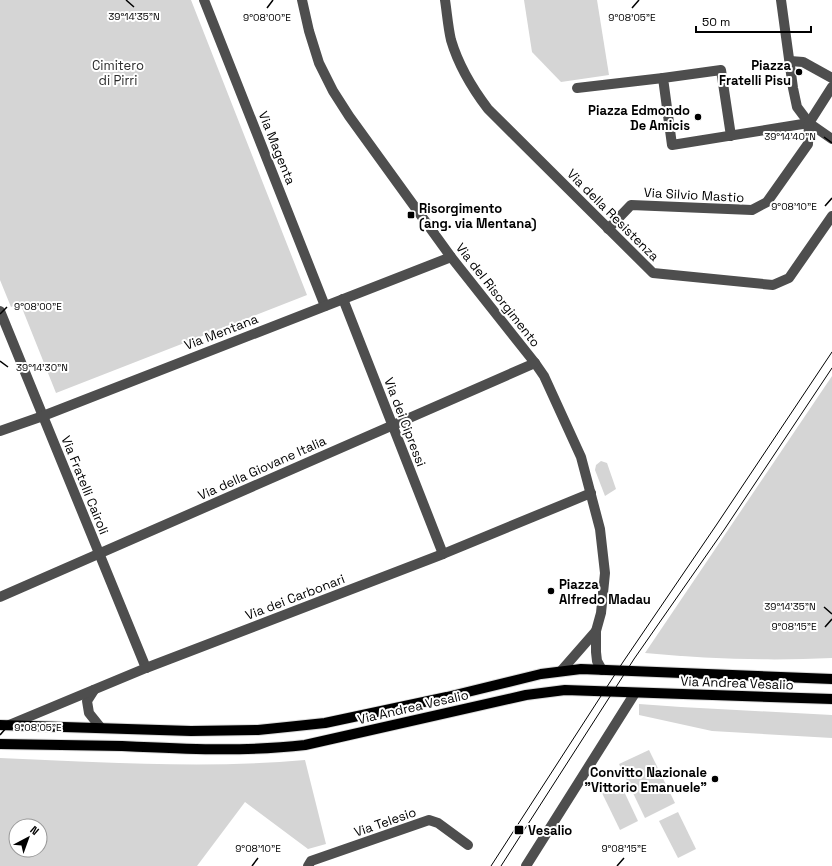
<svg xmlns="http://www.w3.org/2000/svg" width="832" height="866" viewBox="0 0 832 866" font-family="'Space Grotesk',sans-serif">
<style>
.green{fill:#d5d5d5;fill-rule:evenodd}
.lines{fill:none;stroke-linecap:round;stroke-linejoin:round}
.major-casing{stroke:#dbdbdb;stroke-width:12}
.minor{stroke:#4e4e4e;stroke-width:10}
.major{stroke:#000;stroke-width:10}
.tram{stroke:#000;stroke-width:1}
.ticks{fill:none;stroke:#000;stroke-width:1.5}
.poi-dot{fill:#000;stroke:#fff;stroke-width:1.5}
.labels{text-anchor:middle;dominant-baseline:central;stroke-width:4;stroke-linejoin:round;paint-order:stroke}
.park-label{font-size:13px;fill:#2c2c2c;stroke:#fff}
.poi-label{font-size:13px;font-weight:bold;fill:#000;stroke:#fff;text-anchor:end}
.street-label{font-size:13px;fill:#000;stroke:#fff}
.ticks-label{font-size:10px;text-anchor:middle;fill:#000;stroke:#fff;stroke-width:4;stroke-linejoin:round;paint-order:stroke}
</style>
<rect width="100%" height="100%" fill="#fff"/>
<g class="green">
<path d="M 0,0 L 191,0 L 307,295 L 56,393 L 20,303 L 11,307 L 0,280 Z"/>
<path d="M 524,0 L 597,0 L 609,75 L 561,82 L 532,52 Z"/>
<path d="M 832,376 L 832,658 C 770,661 707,659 645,653 Z"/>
<path d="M 601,461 L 607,463 L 616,489 L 605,496 L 595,470 L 596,465 Z"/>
<path d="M 639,704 L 681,707 L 832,715 L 832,738 L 712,731 L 639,715 Z"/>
<path d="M 649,750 L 675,803 L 645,818 L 619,764 Z"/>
<path d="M 0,758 C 101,762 204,769 305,760 L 326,844 L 308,849 L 245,802 L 197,866 L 0,866 ZM 16,826 L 40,826 L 40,850 L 16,850 Z"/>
<path d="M 620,783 L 638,821 L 620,830 L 602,793 Z"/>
<path d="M 678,812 L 696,849 L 678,858 L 659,821 Z"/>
</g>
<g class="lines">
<defs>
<g id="major">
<path d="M 0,725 L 191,731 L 258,730 L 287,727 L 325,723 L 447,697 L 541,674 L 581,669 L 832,679"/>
<path d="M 0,744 C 41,745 81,745 122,746 C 183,749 244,752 305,745 L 526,695 L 565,690 L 832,699"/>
</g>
</defs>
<use href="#major" class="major-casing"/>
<g class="minor">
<path d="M 204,0 L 325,306"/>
<path d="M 302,0 L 309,31 L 319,63 L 333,91 L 349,116 L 451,257 L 535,363 L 544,376 L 581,457 L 600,529 L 605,573 L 601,613 L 596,631 L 596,652 L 597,661 L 602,670"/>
<path d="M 445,0 C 447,13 448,27 451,40 C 459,67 472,88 488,109 L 653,273 L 773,285 L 789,278 L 832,216"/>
<path d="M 781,0 L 793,88 L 797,107 L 809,123 L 832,139"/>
<path d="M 790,61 L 803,62 L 832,78"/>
<path d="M 577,88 L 663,78"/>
<path d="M 731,136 L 721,70 L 663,78 L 672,145 L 809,123"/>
<path d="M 608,229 L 631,205 L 752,210 L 767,202 L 808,144 L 809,123 L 832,87"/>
<path d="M 343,299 L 443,554"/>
<path d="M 0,311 L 146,668"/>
<path d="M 0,431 L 43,416 L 451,257"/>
<path d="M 0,597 L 535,363"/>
<path d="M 561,671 L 596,631"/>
<path d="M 94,690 L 87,701 L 89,713 L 101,728"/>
<path d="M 9,725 L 146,668 L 443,554 L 591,493"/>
<path d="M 308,866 L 311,861 L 429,820 L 438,823 L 468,845"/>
<path d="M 526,866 L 635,693"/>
</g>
<use href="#major" class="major"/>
<g class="tram">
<path d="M 491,866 L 623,662 L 717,524 L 832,352"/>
<path d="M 501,866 L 634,659 L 724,530 L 832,368"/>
</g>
</g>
<path class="ticks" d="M 126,0 L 134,7M 267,8 L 273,0M 632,8 L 639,0M 824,137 L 832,143M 825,206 L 832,198M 0,314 L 7,307M 0,361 L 8,367M 824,607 L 832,614M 825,627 L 832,619M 0,735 L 7,727M 252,866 L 258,858M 617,866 L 624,858"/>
<g class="poi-dot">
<circle cx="799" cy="72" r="4"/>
<circle cx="698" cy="117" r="4"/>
<rect x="407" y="211" width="8" height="8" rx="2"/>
<circle cx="551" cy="591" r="4"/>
<circle cx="715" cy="779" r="4"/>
<rect x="514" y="825" width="10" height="10" rx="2"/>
</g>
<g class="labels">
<g class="park-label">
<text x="118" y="65">Cimitero<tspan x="118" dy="15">di Pirri</tspan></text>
</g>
<g class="poi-label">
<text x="791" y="65">Piazza<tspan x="791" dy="15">Fratelli Pisu</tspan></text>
<text x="690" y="110">Piazza Edmondo<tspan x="690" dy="15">De Amicis</tspan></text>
<text x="419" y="208" text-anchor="start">Risorgimento<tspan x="419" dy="15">(ang. via Mentana)</tspan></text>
<text x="559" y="584" text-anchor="start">Piazza<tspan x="559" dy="15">Alfredo Madau</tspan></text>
<text x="707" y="772">Convitto Nazionale<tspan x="707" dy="15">"Vittorio Emanuele"</tspan></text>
<text x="528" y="830" text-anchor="start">Vesalio</text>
</g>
<g class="street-label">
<text transform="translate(277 148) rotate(68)">Via Magenta</text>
<text transform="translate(694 195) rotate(3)">Via Silvio Mastio</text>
<text transform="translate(613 215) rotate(45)">Via della Resistenza</text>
<text transform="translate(498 295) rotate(52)">Via del Risorgimento</text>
<text transform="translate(221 332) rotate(-21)">Via Mentana</text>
<text transform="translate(405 422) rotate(69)">Via dei Cipressi</text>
<text transform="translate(262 468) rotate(-24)">Via della Giovane Italia</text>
<text transform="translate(85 485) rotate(68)">Via Fratelli Cairoli</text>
<text transform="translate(295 597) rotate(-21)">Via dei Carbonari</text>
<text transform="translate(737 683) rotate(2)">Via Andrea Vesalio</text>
<text transform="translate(413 707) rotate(-13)">Via Andrea Vesalio</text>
<text transform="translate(385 822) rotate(-19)">Via Telesio</text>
</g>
</g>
<g class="ticks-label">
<text x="134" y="20">39°14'35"N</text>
<text x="267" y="21">9°08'00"E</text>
<text x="632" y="21">9°08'05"E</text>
<text x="790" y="140">39°14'40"N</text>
<text x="794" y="210">9°08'10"E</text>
<text x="38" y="310">9°08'00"E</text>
<text x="42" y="371">39°14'30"N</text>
<text x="790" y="610">39°14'35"N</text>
<text x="794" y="630">9°08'15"E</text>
<text x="38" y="731">9°08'05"E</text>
<text x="258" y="852">9°08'10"E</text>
<text x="624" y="852">9°08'15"E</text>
</g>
<g transform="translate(28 838) rotate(41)"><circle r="19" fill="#ffffff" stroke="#999999"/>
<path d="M0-3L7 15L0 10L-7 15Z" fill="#000000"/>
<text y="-6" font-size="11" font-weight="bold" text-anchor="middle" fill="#000000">N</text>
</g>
<path d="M696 26v6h115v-6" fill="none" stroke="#000000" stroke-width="2"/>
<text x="702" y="26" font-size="12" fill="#000000" stroke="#ffffff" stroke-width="3" paint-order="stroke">50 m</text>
</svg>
